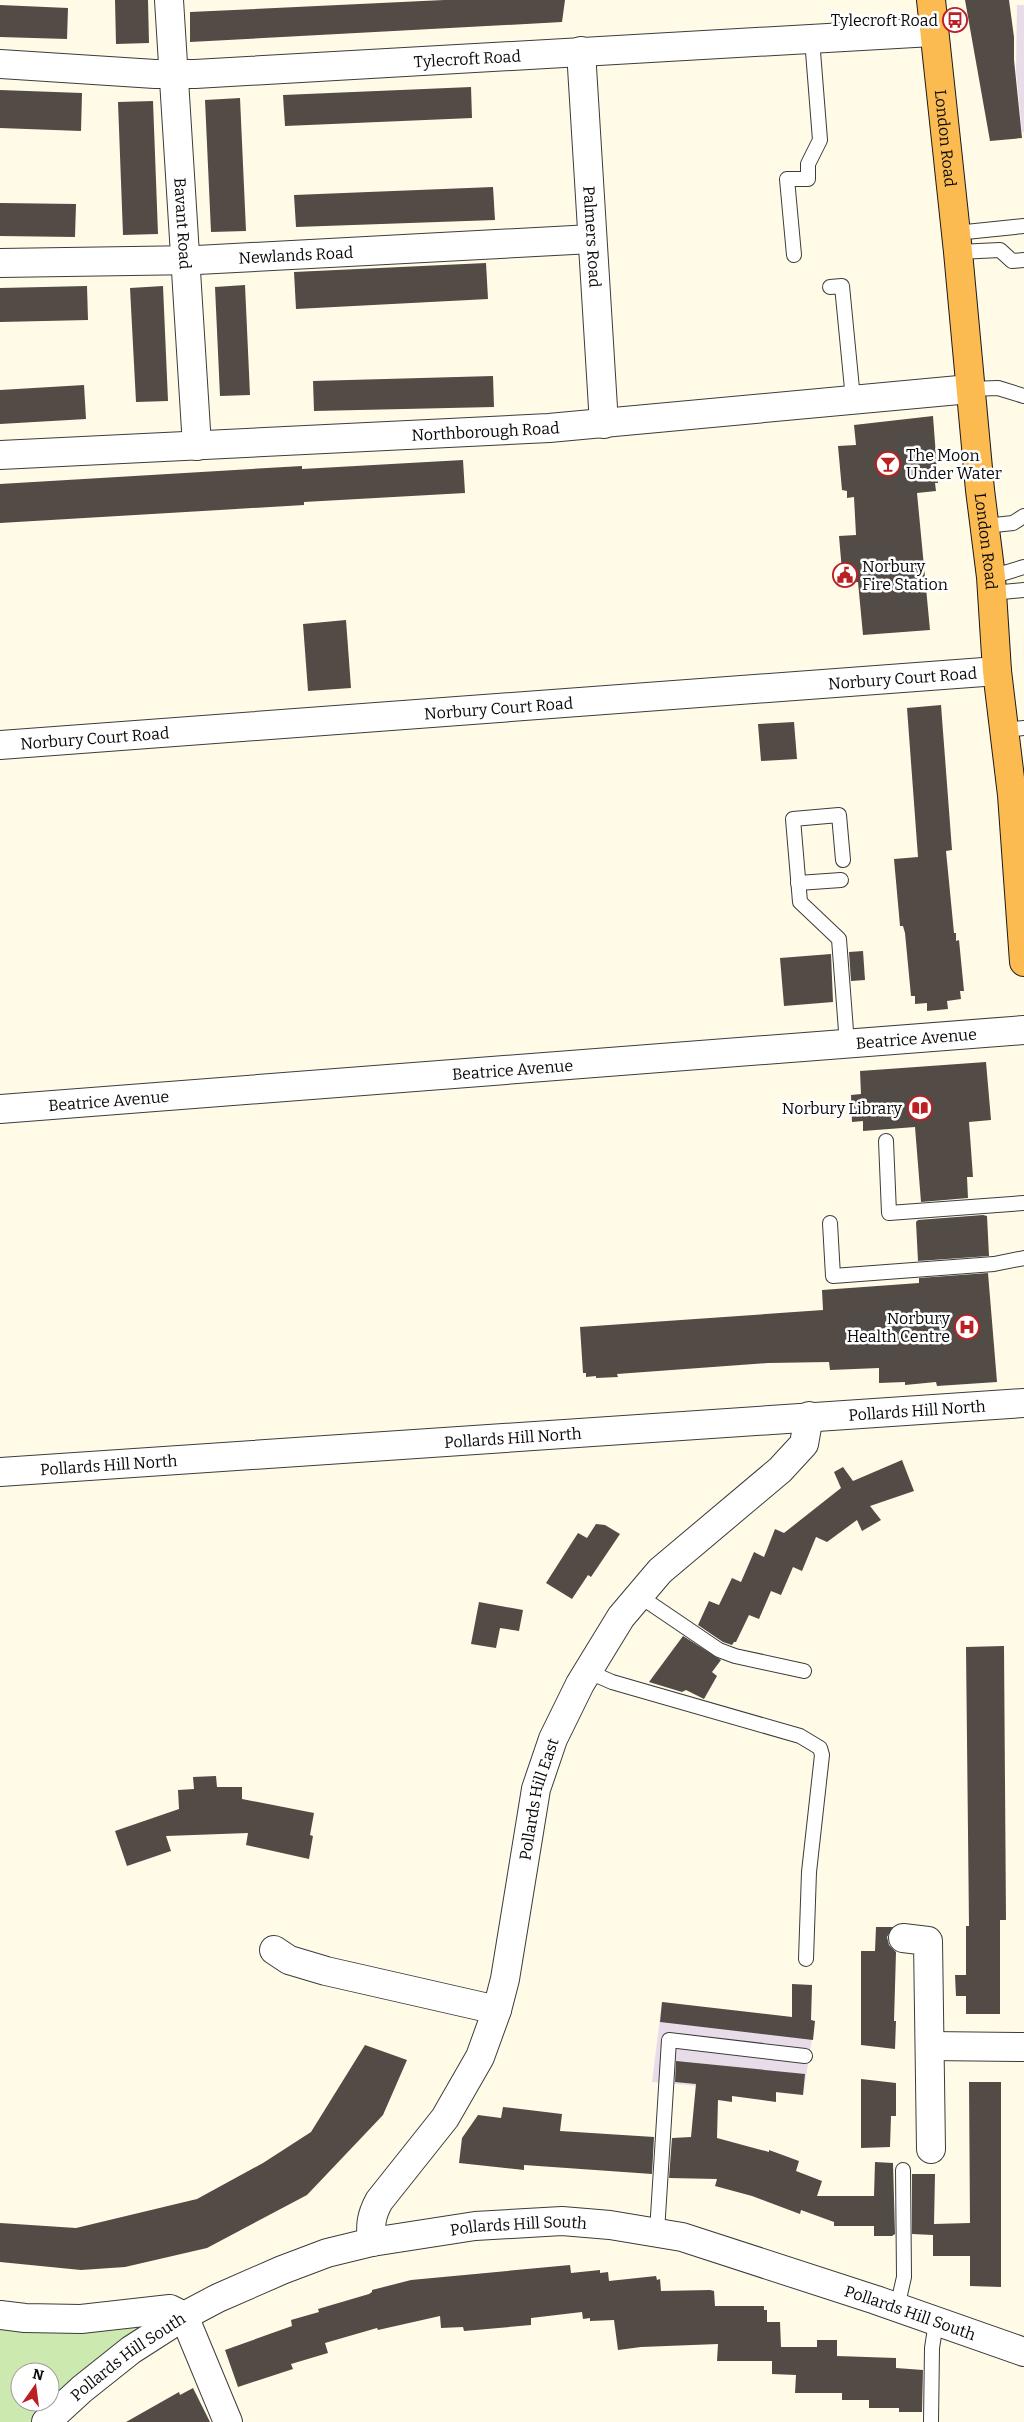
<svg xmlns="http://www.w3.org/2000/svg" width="1024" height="2422" viewBox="0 0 1024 2422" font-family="Bitter,serif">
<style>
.industrial{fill:#e8dce9}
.green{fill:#cce9b0;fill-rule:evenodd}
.building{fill:#524b46}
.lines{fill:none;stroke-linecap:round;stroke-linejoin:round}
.service-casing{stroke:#3c3c3c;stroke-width:16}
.minor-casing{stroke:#3c3c3c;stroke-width:30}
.tertiary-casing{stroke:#3c3c3c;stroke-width:30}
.trunk-casing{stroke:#1a1a1a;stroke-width:30}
.service{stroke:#fff;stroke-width:14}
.minor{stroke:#fff;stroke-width:28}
.tertiary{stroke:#fff;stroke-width:28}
.trunk{stroke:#fbbb51;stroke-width:28}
.labels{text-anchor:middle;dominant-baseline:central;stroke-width:5;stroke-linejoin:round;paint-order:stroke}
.poi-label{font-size:16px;fill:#090909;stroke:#fff;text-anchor:end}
.street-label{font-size:16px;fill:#090909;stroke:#fff}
</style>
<rect width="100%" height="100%" fill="#fffbe6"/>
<g class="industrial">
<path d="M 1017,5 L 1024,5 L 1024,132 L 1022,132 L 1016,71 Z"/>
<path d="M 662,2002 L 815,2021 L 803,2095 L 652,2082 Z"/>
</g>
<path class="green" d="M 0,2325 L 139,2326 L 142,2329 L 31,2422 L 0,2422 ZM 20,2372 L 50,2372 L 50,2402 L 20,2402 Z"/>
<g class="building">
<path d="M 115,0 L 148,0 L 149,43 L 116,44 Z"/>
<path d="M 444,0 L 565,0 L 562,22 L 190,42 L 190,12 Z"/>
<path d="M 965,0 L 1009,0 L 1014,37 L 1014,60 L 1022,138 L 990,141 Z"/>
<path d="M 0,5 L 68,8 L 67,39 L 0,37 Z"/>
<path d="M 471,87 L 472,118 L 285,126 L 283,95 Z"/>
<path d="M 0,90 L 82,93 L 81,131 L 0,128 Z"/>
<path d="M 240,98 L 246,231 L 211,232 L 205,100 Z"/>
<path d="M 153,101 L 158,234 L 123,235 L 118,102 Z"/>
<path d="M 493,187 L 495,220 L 296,227 L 294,195 Z"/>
<path d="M 0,203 L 76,204 L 75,237 L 0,236 Z"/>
<path d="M 486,263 L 488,299 L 296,309 L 294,272 Z"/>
<path d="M 245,285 L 250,395 L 220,396 L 215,287 Z"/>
<path d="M 87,286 L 88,320 L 0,322 L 0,288 Z"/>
<path d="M 163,286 L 168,401 L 136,402 L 130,288 Z"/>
<path d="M 493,376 L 494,407 L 314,411 L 313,381 Z"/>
<path d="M 84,385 L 86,419 L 0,424 L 0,390 Z"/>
<path d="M 933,416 L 938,483 L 935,483 L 936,491 L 917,493 L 930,630 L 863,635 L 858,582 L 843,583 L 839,536 L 856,535 L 854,497 L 847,498 L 847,491 L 842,490 L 838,446 L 856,445 L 854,425 Z"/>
<path d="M 463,460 L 465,493 L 304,502 L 304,505 L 0,523 L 0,484 L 302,466 L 302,469 Z"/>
<path d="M 346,620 L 351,688 L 308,691 L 303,624 Z"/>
<path d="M 941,705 L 952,850 L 946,851 L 954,933 L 956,933 L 956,941 L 959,940 L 964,991 L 960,991 L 961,999 L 947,1001 L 948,1009 L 927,1011 L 927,1003 L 915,1004 L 915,996 L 911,996 L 905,933 L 903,926 L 900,926 L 894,859 L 918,857 L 907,708 Z"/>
<path d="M 794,722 L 797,759 L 761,761 L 758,724 Z"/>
<path d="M 863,951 L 865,980 L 851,981 L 849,952 Z"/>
<path d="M 831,954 L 833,1002 L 784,1006 L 780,958 Z"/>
<path d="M 986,1062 L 991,1120 L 969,1122 L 973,1177 L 967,1177 L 968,1198 L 921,1202 L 915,1127 L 863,1131 L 863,1121 L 852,1122 L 851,1095 L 861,1094 L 860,1071 Z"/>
<path d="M 983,1215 L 987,1216 L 989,1256 L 918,1261 L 916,1222 L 918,1220 Z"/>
<path d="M 988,1273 L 997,1382 L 937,1386 L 936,1382 L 905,1385 L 905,1382 L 879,1383 L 879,1368 L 830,1370 L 829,1362 L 768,1363 L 617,1374 L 618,1377 L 596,1378 L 596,1376 L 586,1377 L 586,1373 L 583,1373 L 580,1327 L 823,1310 L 822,1290 L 919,1283 L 919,1278 Z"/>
<path d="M 902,1460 L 914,1491 L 870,1506 L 881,1520 L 862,1531 L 857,1520 L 827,1542 L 816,1537 L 802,1571 L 793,1567 L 781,1595 L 771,1591 L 759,1619 L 749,1615 L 736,1642 L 734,1642 L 732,1645 L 723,1642 L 698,1625 L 709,1601 L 719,1605 L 732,1578 L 741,1582 L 754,1552 L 764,1557 L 775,1529 L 784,1533 L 841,1488 L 834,1472 L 843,1467 L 853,1481 Z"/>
<path d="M 596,1524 L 605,1525 L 620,1534 L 591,1577 L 588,1575 L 572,1599 L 546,1583 L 578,1533 L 587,1538 Z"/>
<path d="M 479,1602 L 523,1610 L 519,1631 L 500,1628 L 496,1648 L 471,1644 Z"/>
<path d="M 683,1636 L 721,1660 L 712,1672 L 717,1676 L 704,1699 L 686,1690 L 682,1692 L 649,1682 Z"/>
<path d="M 1004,1646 L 1006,1920 L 1000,1920 L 1000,2014 L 966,2014 L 966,1996 L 956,1996 L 955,1975 L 966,1975 L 966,1926 L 969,1926 L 966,1647 Z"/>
<path d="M 216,1776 L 217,1787 L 242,1787 L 242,1799 L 314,1813 L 310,1835 L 313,1836 L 309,1859 L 246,1845 L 248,1833 L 166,1836 L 171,1851 L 127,1866 L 115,1831 L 179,1809 L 178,1790 L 194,1789 L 193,1777 Z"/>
<path d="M 876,1927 L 893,1927 L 887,1937 L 889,1945 L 896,1952 L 894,2021 L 896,2021 L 895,2049 L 861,2045 L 861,1951 L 875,1951 Z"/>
<path d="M 792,1984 L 812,1985 L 811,2020 L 815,2021 L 813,2040 L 660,2022 L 662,2002 L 792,2017 Z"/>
<path d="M 365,2045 L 407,2060 L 383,2115 L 307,2195 L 207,2248 L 125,2267 L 81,2270 L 0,2262 L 0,2223 L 76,2228 L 197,2199 L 263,2163 L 311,2132 Z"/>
<path d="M 676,2061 L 805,2074 L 803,2095 L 776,2092 L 776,2102 L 732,2096 L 732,2102 L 718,2100 L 717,2138 L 769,2152 L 769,2150 L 799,2161 L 796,2171 L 822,2181 L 817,2196 L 874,2196 L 875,2162 L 893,2163 L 895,2234 L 892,2236 L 874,2236 L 874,2226 L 834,2226 L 834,2222 L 801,2210 L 800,2214 L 752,2196 L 715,2186 L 717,2179 L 669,2178 L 672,2138 L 691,2137 L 696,2084 L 675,2082 Z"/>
<path d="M 861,2079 L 896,2083 L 896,2116 L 891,2116 L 890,2147 L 861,2148 Z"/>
<path d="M 969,2082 L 1001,2082 L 1001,2287 L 970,2286 L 970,2256 L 933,2256 L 933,2235 L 912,2234 L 912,2174 L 935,2174 L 934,2224 L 970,2223 Z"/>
<path d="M 503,2107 L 562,2114 L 560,2131 L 654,2137 L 652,2174 L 524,2165 L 524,2170 L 459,2163 L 462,2138 L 478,2115 L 501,2118 Z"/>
<path d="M 570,2265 L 571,2273 L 600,2270 L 600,2273 L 608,2272 L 609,2281 L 656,2276 L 657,2280 L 660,2279 L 661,2291 L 710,2290 L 714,2291 L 715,2306 L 764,2306 L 764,2310 L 767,2310 L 767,2322 L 780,2322 L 781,2347 L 817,2347 L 817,2340 L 837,2340 L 837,2356 L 896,2358 L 896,2368 L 923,2370 L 922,2412 L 899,2412 L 899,2408 L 869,2408 L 869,2400 L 842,2400 L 842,2393 L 795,2393 L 796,2375 L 772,2374 L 772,2361 L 717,2361 L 718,2344 L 641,2347 L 618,2350 L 614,2320 L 590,2321 L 590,2318 L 583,2319 L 582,2312 L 531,2318 L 531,2325 L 464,2331 L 463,2327 L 441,2328 L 440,2316 L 378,2330 L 377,2328 L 325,2343 L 328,2353 L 291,2364 L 293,2369 L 238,2387 L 225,2350 L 292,2326 L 291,2320 L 319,2312 L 318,2309 L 369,2294 L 372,2292 L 372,2290 L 411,2280 Z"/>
<path d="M 193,2388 L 210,2422 L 126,2422 L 179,2392 L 180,2395 Z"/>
</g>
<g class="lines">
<defs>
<g id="service">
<path d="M 956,233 L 1024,226"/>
<path d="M 958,252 L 1000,250 L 1012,261 L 1024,260"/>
<path d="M 794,255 L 787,179 L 808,179 L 808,164 L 820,140 L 812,39"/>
<path d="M 830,287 L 842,286 L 853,399"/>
<path d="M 970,389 L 998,388 L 1024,396"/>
<path d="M 985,526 L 1013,523 L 1024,516"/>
<path d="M 991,577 L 1024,567"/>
<path d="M 992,593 L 1024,590"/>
<path d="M 1005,730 L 1024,728"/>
<path d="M 843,860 L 839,815 L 793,819 L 800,902 L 839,939 L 847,1044"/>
<path d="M 798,883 L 841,880"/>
<path d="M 886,1141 L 889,1213 L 1024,1203"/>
<path d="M 830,1223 L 833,1276 L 994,1264 L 1024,1258"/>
<path d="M 638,1595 L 719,1650 L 735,1656 L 804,1671"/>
<path d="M 587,1671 L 612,1682 L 800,1736 L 820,1748 L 822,1755 L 809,1872 L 806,1959"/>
<path d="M 657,2232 L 669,2040 L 805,2056"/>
<path d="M 897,2308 L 904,2277 L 903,2170"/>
<path d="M 931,2422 L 932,2348 L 936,2322"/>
</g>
<g id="minor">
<path id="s1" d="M 169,0 L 197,446"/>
<path id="s2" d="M 581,51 L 604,424"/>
<path id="s3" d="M 0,64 L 155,74 L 195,74 L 932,32"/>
<path id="s4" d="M 0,263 L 197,260 L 592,239"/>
<path id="s5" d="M 0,745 L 997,671"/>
<path id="s6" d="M 0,1109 L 1024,1030"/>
<path id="s7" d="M 0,1472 L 1024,1403"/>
<path d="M 903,1938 L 928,1941 L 931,2149"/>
<path d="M 274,1950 L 289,1960 L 326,1971 L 497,2010"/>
<path d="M 930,2046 L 1024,2047"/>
<path id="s8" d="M 372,2242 C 370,2225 371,2216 379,2201 L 445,2118 L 480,2057 L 497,2010 L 505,1979 L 536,1789 L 553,1739 L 580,1684 L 621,1617 L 660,1571 L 780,1470 L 804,1444 L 809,1416"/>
<path d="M 0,2315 L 25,2318 L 81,2319 L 170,2309 L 184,2316 L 228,2422"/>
<path id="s9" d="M 46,2422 L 82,2389 L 131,2350 L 184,2316 L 218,2298 L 282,2270 L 327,2253 L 372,2242 L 475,2226 L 562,2221 L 610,2225 L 682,2237 L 876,2300 L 1024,2352"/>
</g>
<g id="tertiary">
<path id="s10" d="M 0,455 L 549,428 L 970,389"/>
</g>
<g id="trunk">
<path id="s11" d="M 931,0 L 958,252 L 980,490 L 991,577 L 997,671 L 1012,795 L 1024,962"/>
</g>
</defs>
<use href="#service" class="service-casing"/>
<use href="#minor" class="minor-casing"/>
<use href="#tertiary" class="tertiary-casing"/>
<use href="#trunk" class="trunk-casing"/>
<use href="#service" class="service"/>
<use href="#minor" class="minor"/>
<use href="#tertiary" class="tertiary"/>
<use href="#trunk" class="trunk"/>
</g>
<defs>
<symbol id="bus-ring" viewBox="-11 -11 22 22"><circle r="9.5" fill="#fff" stroke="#bb2023" stroke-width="1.5"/><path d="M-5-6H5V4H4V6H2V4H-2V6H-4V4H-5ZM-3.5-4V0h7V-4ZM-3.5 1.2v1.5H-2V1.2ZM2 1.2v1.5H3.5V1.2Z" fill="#bb2023"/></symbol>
<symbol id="bar-ring" viewBox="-11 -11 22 22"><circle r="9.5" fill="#fff" stroke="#bb2023" stroke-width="1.5"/><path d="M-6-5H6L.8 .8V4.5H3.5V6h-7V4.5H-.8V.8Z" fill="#bb2023"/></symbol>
<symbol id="civic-ring" viewBox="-11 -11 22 22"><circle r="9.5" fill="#fff" stroke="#bb2023" stroke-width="1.5"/><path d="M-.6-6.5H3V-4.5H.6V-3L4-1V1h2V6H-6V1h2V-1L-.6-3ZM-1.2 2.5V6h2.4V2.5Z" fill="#bb2023"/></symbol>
<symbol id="library-ring" viewBox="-11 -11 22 22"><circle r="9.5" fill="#fff" stroke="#bb2023" stroke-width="1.5"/><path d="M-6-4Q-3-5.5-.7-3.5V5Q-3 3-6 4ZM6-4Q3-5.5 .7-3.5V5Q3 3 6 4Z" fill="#bb2023"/></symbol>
<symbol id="hospital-ring" viewBox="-11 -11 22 22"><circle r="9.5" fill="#fff" stroke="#bb2023" stroke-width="1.5"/><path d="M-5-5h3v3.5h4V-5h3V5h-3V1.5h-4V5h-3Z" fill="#bb2023"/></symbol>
</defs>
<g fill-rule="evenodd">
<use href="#bus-ring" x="941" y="6" width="28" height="28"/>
<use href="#bar-ring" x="874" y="450" width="28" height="28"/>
<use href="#civic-ring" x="831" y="561" width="28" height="28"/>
<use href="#library-ring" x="906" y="1094" width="28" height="28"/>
<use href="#hospital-ring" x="953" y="1313" width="28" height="28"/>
</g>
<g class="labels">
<g class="poi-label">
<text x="938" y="20">Tylecroft Road</text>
<text x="906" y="455" text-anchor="start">The Moon<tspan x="906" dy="18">Under Water</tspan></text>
<text x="862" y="566" text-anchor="start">Norbury<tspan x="862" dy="18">Fire Station</tspan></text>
<text x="902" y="1108">Norbury Library</text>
<text x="950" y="1318">Norbury<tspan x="950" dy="18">Health Centre</tspan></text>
</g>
<g class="street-label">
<text stroke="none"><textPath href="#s3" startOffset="468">Tylecroft Road</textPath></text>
<text stroke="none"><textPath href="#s11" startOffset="139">London Road</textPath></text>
<text stroke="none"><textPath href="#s1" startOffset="224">Bavant Road</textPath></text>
<text stroke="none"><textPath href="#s2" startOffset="186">Palmers Road</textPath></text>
<text stroke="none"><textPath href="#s4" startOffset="296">Newlands Road</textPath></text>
<text stroke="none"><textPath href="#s10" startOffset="486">Northborough Road</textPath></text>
<text stroke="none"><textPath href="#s11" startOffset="544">London Road</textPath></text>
<text stroke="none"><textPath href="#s5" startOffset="905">Norbury Court Road</textPath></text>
<text stroke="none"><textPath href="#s5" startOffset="500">Norbury Court Road</textPath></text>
<text stroke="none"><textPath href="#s5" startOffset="95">Norbury Court Road</textPath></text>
<text stroke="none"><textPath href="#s6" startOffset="919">Beatrice Avenue</textPath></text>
<text stroke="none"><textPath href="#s6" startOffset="514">Beatrice Avenue</textPath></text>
<text stroke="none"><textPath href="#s6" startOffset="109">Beatrice Avenue</textPath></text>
<text stroke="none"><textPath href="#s7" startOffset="919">Pollards Hill North</textPath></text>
<text stroke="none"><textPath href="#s7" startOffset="514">Pollards Hill North</textPath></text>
<text stroke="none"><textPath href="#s7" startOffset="109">Pollards Hill North</textPath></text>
<text stroke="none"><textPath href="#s8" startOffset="484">Pollards Hill East</textPath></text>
<text stroke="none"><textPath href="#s9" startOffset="525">Pollards Hill South</textPath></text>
<text stroke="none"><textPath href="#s9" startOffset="930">Pollards Hill South</textPath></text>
<text stroke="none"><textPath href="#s9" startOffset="105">Pollards Hill South</textPath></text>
</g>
</g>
<g transform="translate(35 2387) rotate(14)"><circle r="24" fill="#ffffff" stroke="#9d9d9d"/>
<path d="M0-4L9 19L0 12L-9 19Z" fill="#bb2023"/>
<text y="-8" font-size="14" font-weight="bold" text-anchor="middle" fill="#090909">N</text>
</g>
</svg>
